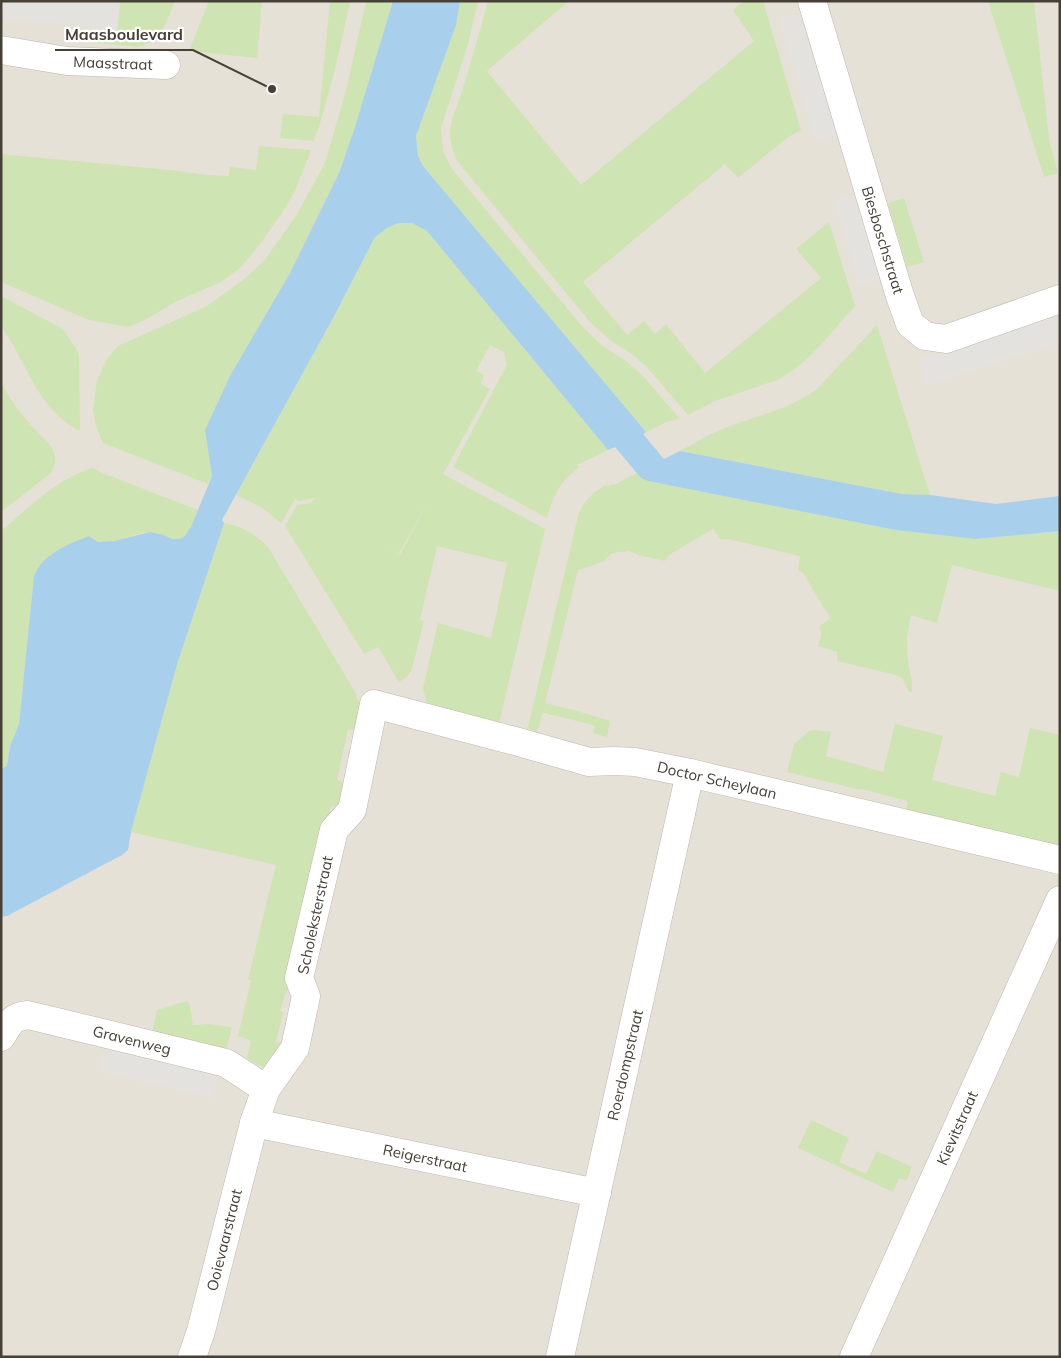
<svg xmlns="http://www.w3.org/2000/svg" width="1061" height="1358" viewBox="0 0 1061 1358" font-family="Mulish,sans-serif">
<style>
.residential{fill:#e6e1d6}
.green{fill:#cee4b3;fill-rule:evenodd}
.parking{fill:#e4e2df}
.water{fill:#a8cfeb}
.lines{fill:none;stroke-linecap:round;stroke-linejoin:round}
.minor-casing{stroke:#beb7ab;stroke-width:29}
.minor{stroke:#fff;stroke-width:28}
.labels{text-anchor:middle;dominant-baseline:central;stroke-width:4.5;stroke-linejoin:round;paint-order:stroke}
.street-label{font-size:15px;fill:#464037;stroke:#fff}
.leader{fill:none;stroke:#464037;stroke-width:2}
.callout-dot{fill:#464037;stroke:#fff;stroke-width:2}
.callout-label{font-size:16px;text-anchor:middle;font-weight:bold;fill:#464037;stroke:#fff;stroke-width:4.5;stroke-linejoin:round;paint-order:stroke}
</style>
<rect width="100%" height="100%" fill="#f3f0e8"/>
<rect class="residential" x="1" y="1" width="1059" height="1356"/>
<g class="green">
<path d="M 120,1 L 175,1 L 164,27 L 156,38 L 150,43 L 138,47 L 90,42 L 91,31 L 117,33 Z"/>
<path d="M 209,1 L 262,1 L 257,58 L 189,51 Z"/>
<path d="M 330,1 L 350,1 C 340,48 330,96 314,141 L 280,138 L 283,114 L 319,117 Z"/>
<path d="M 366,1 L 393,1 L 354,130 L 339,173 L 290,273 L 231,374 L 207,444 L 212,476 L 208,484 L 103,443 L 96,427 L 93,410 L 97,380 L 107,359 L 118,346 L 207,306 L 243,280 L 264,261 L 296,216 L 325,163 L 347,87 Z"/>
<path d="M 460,1 L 478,1 L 468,44 L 441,128 L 443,152 L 452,169 L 581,325 L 601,345 L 626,361 L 634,368 L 644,377 L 679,418 L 672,421 L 671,420 L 646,432 L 423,166 L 418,156 L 416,136 L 456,25 Z"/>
<path d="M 488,1 L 569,1 L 487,71 L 581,185 L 754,41 L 733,10 L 744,1 L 763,1 L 801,130 L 788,137 L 738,178 L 725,164 L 583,282 L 627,335 L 644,321 L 655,334 L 666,324 L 705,373 L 821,278 L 796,249 L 829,222 L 855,306 C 831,332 809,364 777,380 L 715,401 L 688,415 L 646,366 L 629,352 L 611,341 L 590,322 L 458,162 C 453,153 450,143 450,132 C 451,118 458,104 462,91 C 471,61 480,31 488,1 Z"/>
<path d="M 988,1 L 1034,1 L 1049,139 L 1058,173 L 1044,177 Z"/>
<path d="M 259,146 L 311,150 L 295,191 L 280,216 L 257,248 L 240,268 L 221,282 L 175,302 L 145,320 L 128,327 L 89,320 L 1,282 L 1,154 L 180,171 L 205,175 L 229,176 L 230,167 L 256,170 Z"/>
<path d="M 904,198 L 924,262 L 907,267 L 888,203 Z"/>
<path d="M 398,223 L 412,223 L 427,231 L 608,450 L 577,465 L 579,467 C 560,482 553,495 547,518 L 453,467 L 507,365 L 504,352 L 490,345 L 476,371 L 484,375 L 481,384 L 490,389 L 443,474 L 545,529 L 499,723 L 443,708 L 427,705 L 423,688 L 438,623 L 491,638 L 507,563 L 437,546 L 420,620 L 424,621 L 412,669 L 407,677 L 399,682 L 378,647 L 364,654 L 285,526 L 297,505 L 311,503 L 314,498 L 299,501 L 295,499 L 281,523 L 261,507 L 236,495 L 332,320 L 375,237 L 387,228 ZM 429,499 L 400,555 L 381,544 L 399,554 Z"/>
<path d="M 1,296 L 63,329 L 77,350 L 79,357 L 80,428 L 79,431 C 44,410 34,384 16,350 C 12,342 3,331 1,323 C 0,315 1,304 1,296 Z"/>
<path d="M 877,325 L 930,495 L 902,494 L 680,451 C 695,443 709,434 725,428 C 757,415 789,410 817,389 Z"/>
<path d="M 1,383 C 10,398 19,412 31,425 C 38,434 50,442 54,452 C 56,459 55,465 52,472 L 1,512 Z"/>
<path d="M 93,468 L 105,474 L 198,510 C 194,518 190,536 180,539 C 171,542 160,532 149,532 C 134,533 114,545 99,542 C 96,542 92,538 89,536 C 73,542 51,551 40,565 C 38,568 36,572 34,576 L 19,724 L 10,746 L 7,766 L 1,769 L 1,531 C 27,509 60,476 93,468 Z"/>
<path d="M 637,473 L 641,478 L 648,481 L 896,530 L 975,539 L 1060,531 L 1060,591 L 952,565 L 937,623 L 911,615 C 908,629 905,645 908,660 C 909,671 913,679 912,692 L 909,692 L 902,678 L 896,675 L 837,661 L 837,652 L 818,646 L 821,635 L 820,626 L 830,618 L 803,573 L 798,570 L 800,556 L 728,539 L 721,540 L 713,529 L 669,555 L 665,561 L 642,556 L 629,551 L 612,553 L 604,561 L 591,566 L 578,570 L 545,703 L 574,710 L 610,721 L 607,737 L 593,733 L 595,727 L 593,725 L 545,713 L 542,714 L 538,730 L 536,731 L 529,729 L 528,727 L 579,512 C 586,500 594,490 607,485 L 608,486 L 613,484 L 614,485 Z"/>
<path d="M 224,523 C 241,526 257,535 268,547 L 357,695 L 356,697 L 363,708 L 359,731 L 348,729 L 337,780 L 346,783 L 342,802 L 335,806 L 331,806 L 287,992 L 285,994 L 280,1011 L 283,1012 L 276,1042 L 284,1045 L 269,1066 C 260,1067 255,1064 247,1058 L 251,1041 L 238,1036 L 251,981 L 248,979 L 276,865 L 131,832 L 178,661 Z"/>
<path d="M 895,724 L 943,736 L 932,780 L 995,796 L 1001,772 L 1019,777 L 1030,728 L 1060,735 L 1060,850 L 906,810 L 908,803 L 907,801 L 862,789 L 861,790 L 787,772 L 794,744 L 809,731 L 814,730 L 831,732 L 826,756 L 883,772 Z"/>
<path d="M 187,1001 L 189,1003 L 193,1025 L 208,1024 L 232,1027 L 226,1051 L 152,1033 L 157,1010 Z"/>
<path d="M 811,1120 L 849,1138 L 839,1162 L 866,1174 L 877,1151 L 912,1167 L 906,1181 L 899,1178 L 893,1192 L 798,1148 Z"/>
</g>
<g class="parking">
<path d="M 1,1 L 120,1 L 117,33 L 91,31 L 91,26 L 1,18 Z"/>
<path d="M 803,13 L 838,134 L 816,141 L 779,20 Z"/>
<path d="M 856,194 L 882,279 L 860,285 L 834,201 Z"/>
<path d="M 1060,316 L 1060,343 L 927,385 L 920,361 L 918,360 Z"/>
<path d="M 105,1047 L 218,1073 L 212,1098 L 100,1071 L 105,1049 Z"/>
</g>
<path class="water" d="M 393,1 L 460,1 L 456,25 L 416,136 L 418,156 L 423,166 L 646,432 L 643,434 L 664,459 L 680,451 L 902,494 L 930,495 L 996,504 L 1060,496 L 1060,531 L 975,539 L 896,530 L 648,481 L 641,478 L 615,447 L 608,450 L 427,231 L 412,223 L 398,223 L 387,228 L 375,237 L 332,320 L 222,520 L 224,523 L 178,661 L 131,832 L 128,850 L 122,855 L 7,916 L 1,917 L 1,769 L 7,766 L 10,746 L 19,724 L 34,576 C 36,572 38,568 40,565 C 51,551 73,542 89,536 L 98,542 L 115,541 L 150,532 L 164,535 L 172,539 L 180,539 L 185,536 L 191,527 L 212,476 L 205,430 L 231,374 L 290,273 L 339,173 L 354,130 Z"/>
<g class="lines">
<defs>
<g id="minor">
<path d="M 812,1 L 899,293 L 910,324 L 925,336 L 946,339 L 1060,299"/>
<path d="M 1,50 L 67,61 L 166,65"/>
<path d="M 1,1037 C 10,1023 11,1017 28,1015 L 226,1063 L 266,1089"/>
<path d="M 254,1123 L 597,1193"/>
<path d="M 192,1357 L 201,1331 L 254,1123 L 266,1089 L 295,1048 L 306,996 L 299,978 L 334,830 L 352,810 L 374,704 L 515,741 L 589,762 L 613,761 L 635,762 L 690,773 L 1060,860"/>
<path d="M 560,1357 L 690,773"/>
<path d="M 854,1357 L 1060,900"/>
</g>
</defs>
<use href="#minor" class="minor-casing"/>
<use href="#minor" class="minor"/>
</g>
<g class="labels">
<g class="street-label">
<text transform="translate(113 63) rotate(2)">Maasstraat</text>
<text transform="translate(883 240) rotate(73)">Biesboschstraat</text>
<text transform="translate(717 780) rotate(13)">Doctor Scheylaan</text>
<text transform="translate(315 915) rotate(-78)">Scholeksterstraat</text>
<text transform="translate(132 1040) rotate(14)">Gravenweg</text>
<text transform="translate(625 1065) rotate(-77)">Roerdompstraat</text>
<text transform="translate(957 1128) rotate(-66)">Kievitstraat</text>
<text transform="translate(425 1158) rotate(12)">Reigerstraat</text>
<text transform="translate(224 1240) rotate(-76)">Ooievaarstraat</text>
</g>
</g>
<path class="leader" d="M272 89L193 50H55"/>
<circle class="callout-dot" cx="272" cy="89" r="5"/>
<g class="callout-label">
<text x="124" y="40">Maasboulevard</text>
</g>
<rect width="1061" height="1358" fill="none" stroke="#464037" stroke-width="5"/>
</svg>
